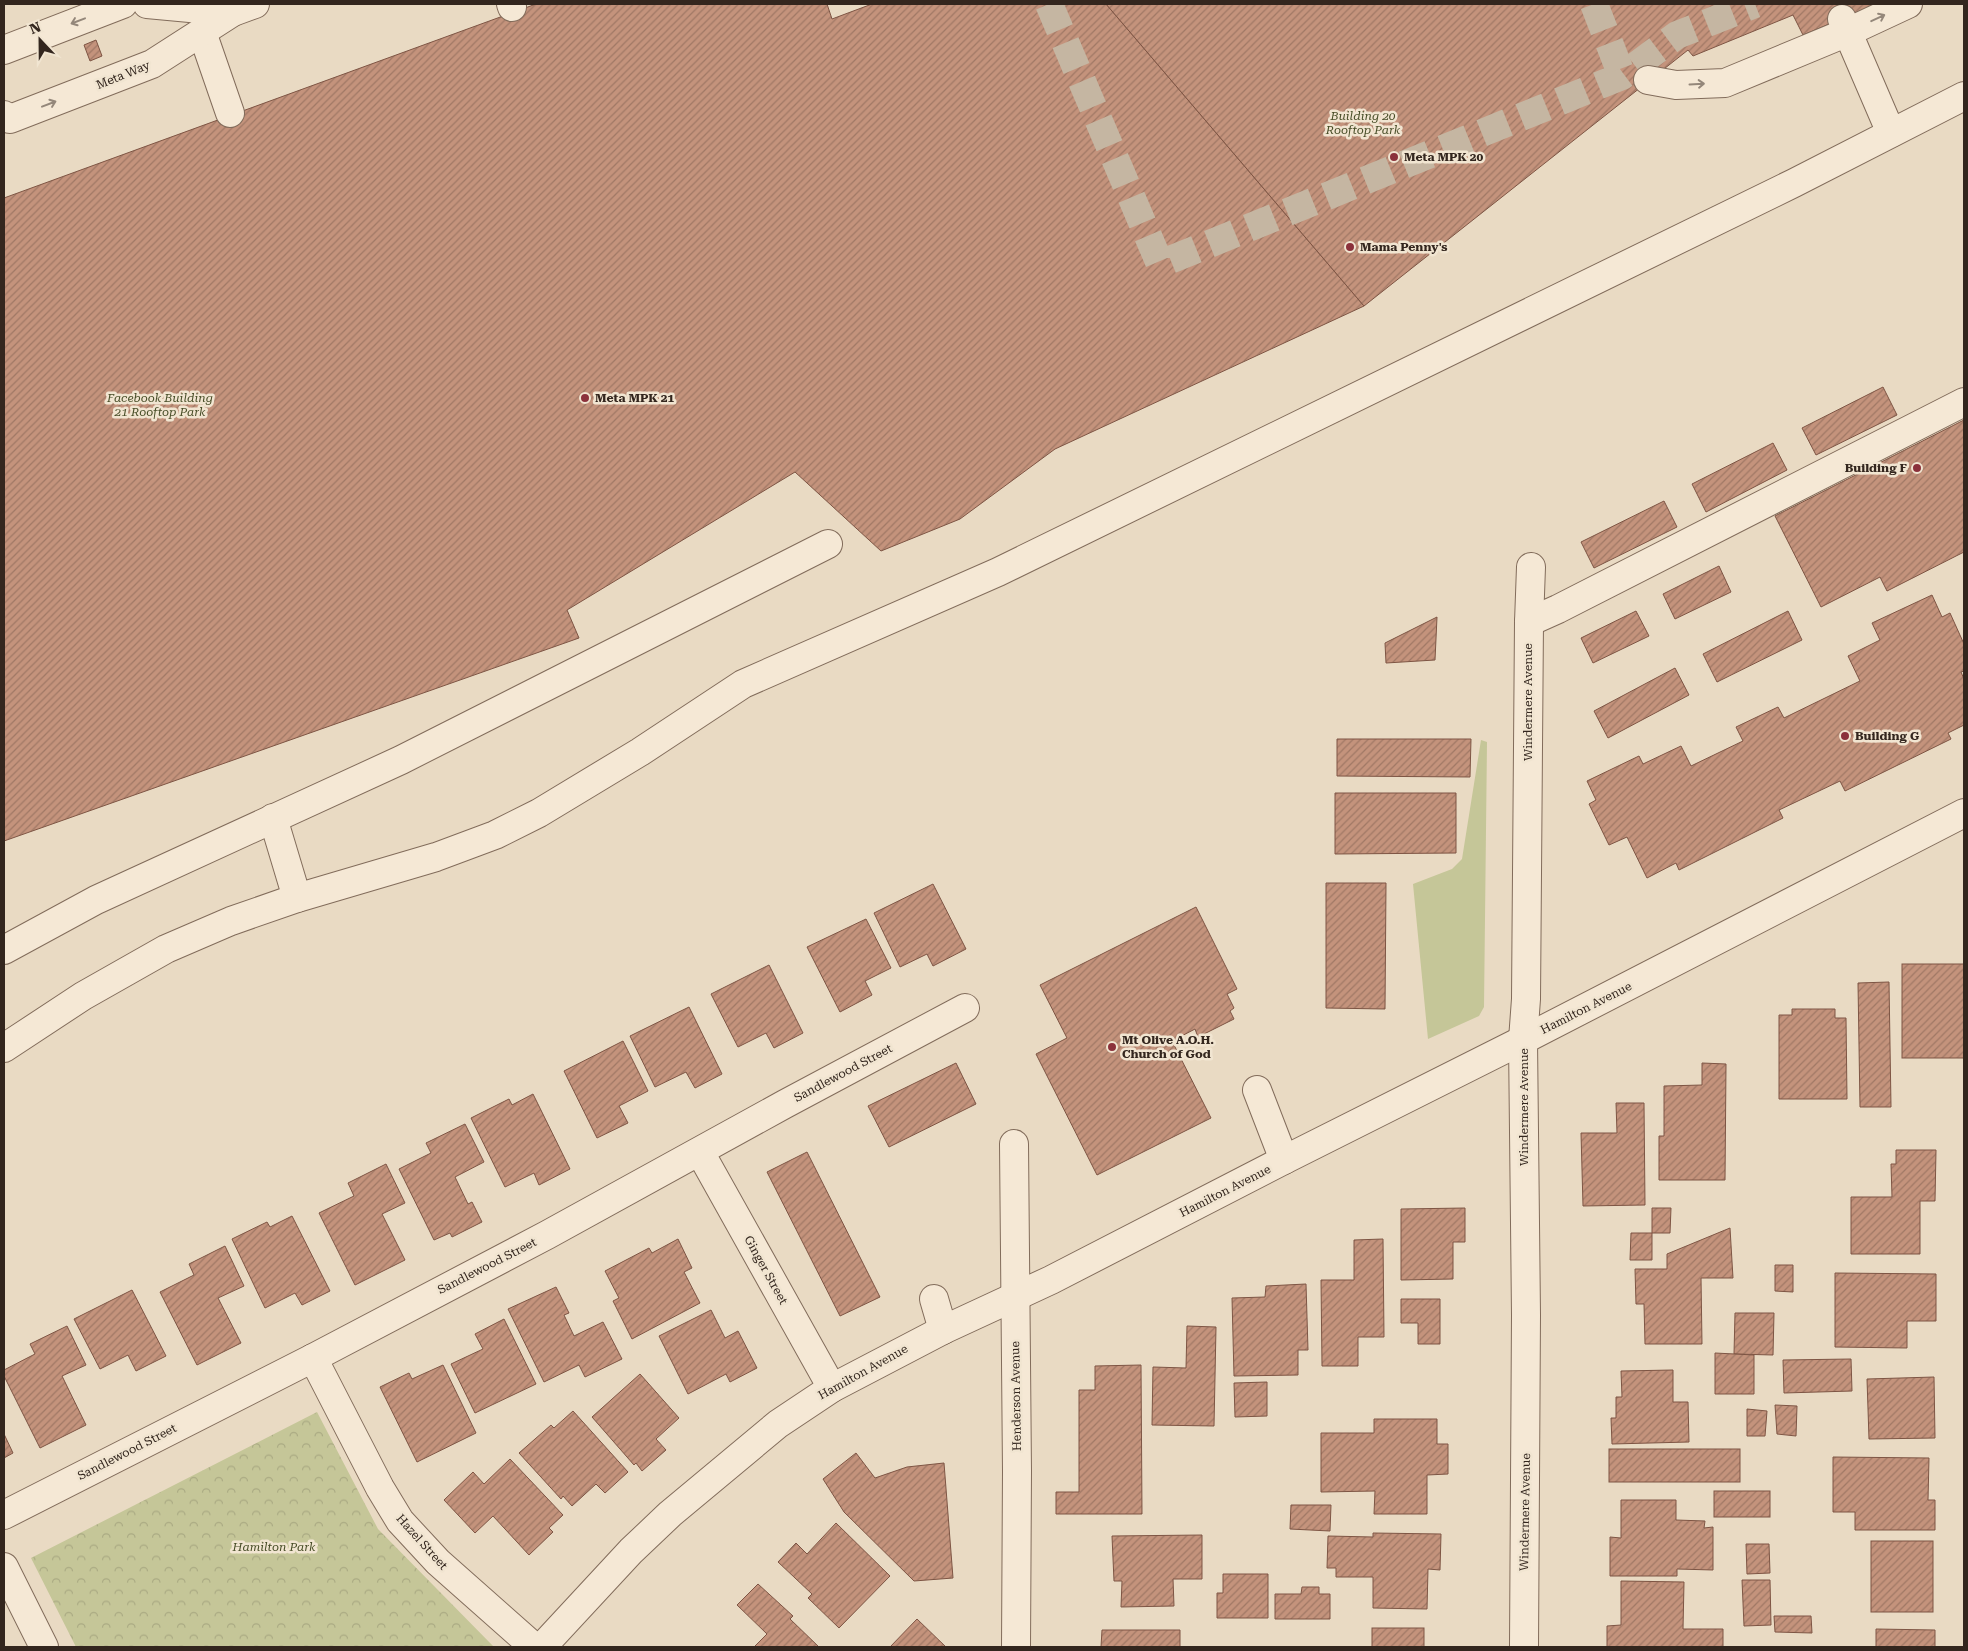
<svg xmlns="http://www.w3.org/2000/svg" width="1968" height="1651" viewBox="0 0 1968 1651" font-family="'Roboto Serif',serif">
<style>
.grass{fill:#c5c698}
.park{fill:url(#park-crowns)}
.building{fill:url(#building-hatch);stroke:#7e5544}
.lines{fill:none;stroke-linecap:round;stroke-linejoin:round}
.minor-tunnel{stroke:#c5b6a2;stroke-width:28;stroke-dasharray:28 14;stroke-linecap:butt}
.minor-casing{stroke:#826c5b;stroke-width:30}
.minor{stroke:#f5e8d5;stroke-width:28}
.oneway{stroke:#94877a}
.poi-dot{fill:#8b313b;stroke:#f1e5d1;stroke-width:2}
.labels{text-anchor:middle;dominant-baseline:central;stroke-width:5;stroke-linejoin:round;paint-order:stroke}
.street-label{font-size:12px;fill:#33261e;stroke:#f1e5d1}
.park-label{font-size:12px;font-style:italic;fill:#474d27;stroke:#f1e5d1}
.poi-label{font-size:12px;font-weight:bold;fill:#33261e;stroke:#f1e5d1;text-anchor:start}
</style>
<defs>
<pattern id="park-crowns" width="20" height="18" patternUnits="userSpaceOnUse" patternTransform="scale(1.25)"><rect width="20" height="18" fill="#c5c698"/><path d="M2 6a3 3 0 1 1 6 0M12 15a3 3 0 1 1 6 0" fill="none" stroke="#aaaa83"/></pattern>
<pattern id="building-hatch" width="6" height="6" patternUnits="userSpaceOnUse" patternTransform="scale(1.25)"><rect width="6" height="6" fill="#c4937c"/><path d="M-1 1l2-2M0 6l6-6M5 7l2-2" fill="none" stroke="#a07865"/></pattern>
</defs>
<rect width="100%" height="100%" fill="#e9dac3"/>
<path class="grass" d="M 1481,740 L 1487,742 L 1484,1007 L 1479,1016 L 1428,1039 L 1413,884 L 1452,869 L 1462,859 Z"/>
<path class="park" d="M 317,1412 L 378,1529 L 494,1647 L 76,1647 L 31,1558 Z"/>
<g class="building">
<path d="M 536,4 L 827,4 L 832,19 L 872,4 L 1106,4 L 1364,306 L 1055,449 L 960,519 L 881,551 L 795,472 L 567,610 L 579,638 L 4,841 L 4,198 Z"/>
<path d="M 1106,4 L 1877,4 L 1803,35 L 1793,15 L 1693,56 L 1688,50 L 1364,306 Z"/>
<path d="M 96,40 L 102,56 L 90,61 L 84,45 Z"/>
<path d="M 1883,387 L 1897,415 L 1816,455 L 1802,428 Z"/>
<path d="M 1964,420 L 1964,552 L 1887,591 L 1880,577 L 1821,607 L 1775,516 Z"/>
<path d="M 1773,443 L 1787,470 L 1706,512 L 1692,484 Z"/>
<path d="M 1664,501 L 1677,527 L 1594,568 L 1581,542 Z"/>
<path d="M 1719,566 L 1731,592 L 1675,619 L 1663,594 Z"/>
<path d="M 1932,595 L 1942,617 L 1950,613 L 1964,644 L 1964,671 L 1961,672 L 1964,679 L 1964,725 L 1948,733 L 1951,739 L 1845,791 L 1840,781 L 1779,810 L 1783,818 L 1679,870 L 1676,863 L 1647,878 L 1627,837 L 1609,845 L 1589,804 L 1596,800 L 1587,781 L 1639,756 L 1643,764 L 1681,746 L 1691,766 L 1743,741 L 1736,727 L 1778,707 L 1784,718 L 1860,681 L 1848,656 L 1880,640 L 1872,623 Z"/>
<path d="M 1636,611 L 1649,636 L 1593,663 L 1581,638 Z"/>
<path d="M 1788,611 L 1802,640 L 1717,682 L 1703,654 Z"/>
<path d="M 1437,617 L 1435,660 L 1386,663 L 1385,643 Z"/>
<path d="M 1675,668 L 1689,695 L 1608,738 L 1594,711 Z"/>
<path d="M 1337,739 L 1471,739 L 1470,777 L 1337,776 Z"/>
<path d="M 1335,793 L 1456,793 L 1456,853 L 1335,854 Z"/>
<path d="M 1326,883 L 1386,883 L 1385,1009 L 1326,1008 Z"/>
<path d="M 933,884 L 966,949 L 933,966 L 927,954 L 900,967 L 874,913 Z"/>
<path d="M 1196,907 L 1237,989 L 1227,994 L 1234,1008 L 1230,1011 L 1234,1019 L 1198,1037 L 1195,1029 L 1172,1041 L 1211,1118 L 1097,1175 L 1036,1054 L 1067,1038 L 1040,985 Z"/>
<path d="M 866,919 L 891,968 L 865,981 L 872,995 L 840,1012 L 807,947 Z"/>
<rect x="1902" y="964" width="62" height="94"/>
<path d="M 769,965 L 803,1033 L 774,1048 L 766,1033 L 738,1047 L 711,994 Z"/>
<path d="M 1889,982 L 1891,1107 L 1860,1107 L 1858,983 Z"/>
<path d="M 689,1007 L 722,1074 L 695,1088 L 686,1072 L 655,1087 L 630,1036 Z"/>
<path d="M 1792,1009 L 1835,1009 L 1835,1018 L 1846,1018 L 1847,1099 L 1779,1099 L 1779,1015 L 1792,1015 Z"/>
<path d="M 623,1041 L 648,1091 L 619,1106 L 628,1123 L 597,1138 L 564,1071 Z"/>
<path d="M 956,1063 L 976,1104 L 889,1147 L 868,1106 Z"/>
<path d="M 1702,1063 L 1726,1064 L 1725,1180 L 1659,1180 L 1659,1136 L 1664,1136 L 1664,1086 L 1702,1085 Z"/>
<path d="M 533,1094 L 570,1169 L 539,1185 L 534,1173 L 505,1187 L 471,1118 L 509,1099 L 512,1105 Z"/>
<path d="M 1616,1103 L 1644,1103 L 1645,1205 L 1583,1206 L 1581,1133 L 1617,1133 Z"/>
<path d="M 465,1124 L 484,1162 L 455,1177 L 468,1204 L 472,1202 L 482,1222 L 452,1237 L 450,1233 L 434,1240 L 399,1169 L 431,1153 L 426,1143 Z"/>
<path d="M 1896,1150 L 1936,1150 L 1935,1201 L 1920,1201 L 1920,1254 L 1851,1254 L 1851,1197 L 1892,1197 L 1891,1164 L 1896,1164 Z"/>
<path d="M 807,1152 L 880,1297 L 840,1316 L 767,1172 Z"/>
<path d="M 386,1164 L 405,1203 L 382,1214 L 405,1260 L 355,1285 L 319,1213 L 354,1196 L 348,1183 Z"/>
<path d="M 1465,1208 L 1465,1242 L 1453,1242 L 1453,1279 L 1401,1280 L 1401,1209 Z"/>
<path d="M 1652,1208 L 1671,1208 L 1670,1233 L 1652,1233 Z"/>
<path d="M 292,1216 L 330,1291 L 302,1305 L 295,1293 L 265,1308 L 232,1239 L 267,1222 L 270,1227 Z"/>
<path d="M 1730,1228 L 1733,1278 L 1701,1278 L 1702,1344 L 1645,1344 L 1644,1304 L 1636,1304 L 1635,1269 L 1667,1269 L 1667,1254 Z"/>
<path d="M 1631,1233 L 1652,1233 L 1652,1260 L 1630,1260 Z"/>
<path d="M 678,1239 L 692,1268 L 684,1272 L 700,1303 L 632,1339 L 613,1301 L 619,1298 L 605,1271 L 649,1248 L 652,1253 Z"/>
<path d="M 1383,1239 L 1384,1337 L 1358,1337 L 1358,1366 L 1322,1366 L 1321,1280 L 1354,1280 L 1354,1240 Z"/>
<path d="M 225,1246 L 244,1286 L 218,1298 L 241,1343 L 197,1365 L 160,1292 L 194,1275 L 189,1264 Z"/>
<path d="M 1775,1265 L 1793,1265 L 1793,1292 L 1775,1291 Z"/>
<path d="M 1835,1273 L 1936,1274 L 1936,1321 L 1907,1321 L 1907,1348 L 1835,1347 Z"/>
<path d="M 1306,1284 L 1308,1350 L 1298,1350 L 1298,1375 L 1234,1376 L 1232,1298 L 1265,1297 L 1266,1286 Z"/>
<path d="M 556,1287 L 569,1313 L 564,1315 L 574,1336 L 603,1322 L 622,1359 L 585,1377 L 579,1365 L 544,1382 L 508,1309 Z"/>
<path d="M 132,1290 L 166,1356 L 136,1371 L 128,1355 L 100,1369 L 74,1319 Z"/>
<path d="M 1401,1299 L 1440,1299 L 1440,1344 L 1418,1344 L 1418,1323 L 1401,1323 Z"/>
<path d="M 711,1310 L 725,1338 L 738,1331 L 757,1368 L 730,1382 L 726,1374 L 688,1394 L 659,1336 Z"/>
<path d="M 1735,1313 L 1774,1313 L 1773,1355 L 1734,1354 Z"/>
<path d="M 504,1319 L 536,1384 L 475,1413 L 451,1364 L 483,1349 L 475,1334 Z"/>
<path d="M 67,1326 L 86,1365 L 62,1376 L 86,1425 L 40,1448 L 4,1376 L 4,1370 L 35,1354 L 30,1344 Z"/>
<path d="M 1187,1326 L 1216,1327 L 1214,1426 L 1152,1425 L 1153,1367 L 1186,1368 Z"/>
<path d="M 1715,1353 L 1754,1355 L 1754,1394 L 1715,1394 Z"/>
<path d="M 1851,1359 L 1852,1391 L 1784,1393 L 1783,1360 Z"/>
<path d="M 443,1365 L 476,1433 L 417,1462 L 380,1387 L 409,1373 L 412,1379 Z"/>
<path d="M 1141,1365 L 1142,1514 L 1056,1514 L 1056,1492 L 1079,1492 L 1079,1390 L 1095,1390 L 1095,1366 Z"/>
<path d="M 1673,1370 L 1673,1402 L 1688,1402 L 1689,1442 L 1612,1444 L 1611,1418 L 1616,1418 L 1616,1397 L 1622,1397 L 1621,1371 Z"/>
<path d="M 640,1374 L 679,1418 L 656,1439 L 666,1450 L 642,1471 L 636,1463 L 634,1465 L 592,1417 Z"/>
<path d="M 1934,1377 L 1935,1438 L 1869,1439 L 1867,1379 Z"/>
<path d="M 1267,1382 L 1267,1416 L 1235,1417 L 1234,1383 Z"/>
<path d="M 1775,1405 L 1797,1406 L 1796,1436 L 1777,1434 Z"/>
<path d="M 1747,1409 L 1767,1411 L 1765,1436 L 1747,1436 Z"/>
<path d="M 573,1411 L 628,1472 L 605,1493 L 596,1484 L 572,1506 L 563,1496 L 561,1499 L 519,1453 L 551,1425 L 554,1428 Z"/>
<path d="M 1374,1419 L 1437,1419 L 1437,1444 L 1448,1444 L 1448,1474 L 1427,1475 L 1427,1514 L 1374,1514 L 1375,1491 L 1321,1492 L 1321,1433 L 1374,1433 Z"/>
<path d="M 4,1434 L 13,1453 L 4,1458 Z"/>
<rect x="1609" y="1449" width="131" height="33"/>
<path d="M 856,1453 L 875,1478 L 907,1467 L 944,1463 L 953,1578 L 914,1581 L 844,1512 L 823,1479 Z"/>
<path d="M 1833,1457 L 1929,1458 L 1928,1500 L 1935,1500 L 1935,1530 L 1855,1530 L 1855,1512 L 1833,1512 Z"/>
<path d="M 510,1459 L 563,1515 L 549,1528 L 553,1532 L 529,1555 L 493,1516 L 475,1533 L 444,1500 L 473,1472 L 484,1484 Z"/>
<rect x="1714" y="1491" width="56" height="26"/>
<path d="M 1621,1500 L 1676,1500 L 1676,1520 L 1705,1521 L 1704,1528 L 1713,1527 L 1713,1570 L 1677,1569 L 1677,1576 L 1610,1576 L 1610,1537 L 1621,1538 Z"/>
<path d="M 1291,1505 L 1331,1505 L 1330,1531 L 1290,1529 Z"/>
<path d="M 836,1523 L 890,1576 L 839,1628 L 808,1598 L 812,1594 L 778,1562 L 796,1543 L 807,1554 Z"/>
<path d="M 1373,1533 L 1441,1534 L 1440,1570 L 1428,1569 L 1427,1609 L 1373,1608 L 1373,1577 L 1336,1577 L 1336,1568 L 1327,1568 L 1328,1536 L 1373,1537 Z"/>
<path d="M 1202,1535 L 1202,1579 L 1173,1579 L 1174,1606 L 1121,1607 L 1122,1581 L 1114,1581 L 1112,1536 Z"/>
<rect x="1871" y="1541" width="62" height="71"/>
<path d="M 1746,1544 L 1769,1544 L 1770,1573 L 1747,1574 Z"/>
<path d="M 1223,1574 L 1268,1574 L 1268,1618 L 1217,1618 L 1217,1593 L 1223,1593 Z"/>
<path d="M 1742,1580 L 1770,1580 L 1771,1625 L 1744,1626 Z"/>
<path d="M 1621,1581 L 1684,1582 L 1683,1629 L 1723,1629 L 1723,1647 L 1607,1647 L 1607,1626 L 1621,1625 Z"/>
<path d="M 758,1584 L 793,1616 L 790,1619 L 819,1647 L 754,1647 L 767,1634 L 737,1605 Z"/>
<path d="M 1302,1587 L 1319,1587 L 1319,1594 L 1330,1594 L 1330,1619 L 1275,1619 L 1275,1594 L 1301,1594 Z"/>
<path d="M 1774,1616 L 1811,1616 L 1812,1633 L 1775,1632 Z"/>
<path d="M 917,1619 L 946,1647 L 890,1647 Z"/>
<rect x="1372" y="1628" width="52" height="19"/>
<path d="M 1876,1629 L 1935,1630 L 1935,1647 L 1876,1647 Z"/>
<path d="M 1102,1630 L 1180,1630 L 1180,1647 L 1101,1647 Z"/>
</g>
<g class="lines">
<g class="minor-tunnel">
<path d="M 1049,4 L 1160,264 L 1622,76 L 1677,35 L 1755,4"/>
<path d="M 1594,4 L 1622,76"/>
</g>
<defs>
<g id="minor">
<path d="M 147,4 L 233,12"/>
<path d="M 511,4 L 512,7"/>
<path d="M 1842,19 L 1891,133"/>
<path d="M 202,32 L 230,113"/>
<path d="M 4,50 L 123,4"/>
<path d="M 1648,80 L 1676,85 L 1725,83 L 1848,32 L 1908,4"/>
<path d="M 4,115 L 10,119 L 152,64 L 233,12 L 255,4"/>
<path d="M 1529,622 L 1558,609 L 1964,402"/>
<path d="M 273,818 L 297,898"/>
<path d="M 4,950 L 96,900 L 401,760 L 828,544"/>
<path d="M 4,1048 L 83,996 L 166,949 L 231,921 L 297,898 L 436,857 L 495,835 L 539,813 L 640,752 L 743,684 L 998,572 L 1794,183 L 1964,96"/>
<path d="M 1257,1090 L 1284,1160"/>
<path d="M 1014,1144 L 1017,1471 L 1016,1647"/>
<path d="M 700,1152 L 832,1388"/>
<path d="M 934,1299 L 943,1330"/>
<path d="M 313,1358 L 380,1488 L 400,1521 L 438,1562 L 534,1647"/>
<path d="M 4,1515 L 313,1358 L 547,1235 L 785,1104 L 965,1008"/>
<path d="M 4,1567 L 44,1647"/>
<path d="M 542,1647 L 631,1551 L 670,1514 L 778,1424 L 832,1388 L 943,1330 L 1051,1280 L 1284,1160 L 1523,1040 L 1964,813"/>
<path d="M 1524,1647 L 1526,1315 L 1523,1040 L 1526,999 L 1529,622 L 1531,567"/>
</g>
</defs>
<use href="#minor" class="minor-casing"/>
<use href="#minor" class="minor"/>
</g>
<defs><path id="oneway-shaft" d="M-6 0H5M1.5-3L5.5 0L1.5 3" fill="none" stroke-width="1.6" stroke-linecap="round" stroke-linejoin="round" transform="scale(1.25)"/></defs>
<g class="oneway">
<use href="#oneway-shaft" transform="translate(1878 18) rotate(-25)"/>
<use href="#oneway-shaft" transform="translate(78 21) rotate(159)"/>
<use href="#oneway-shaft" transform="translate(1697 84) rotate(-3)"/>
<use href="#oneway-shaft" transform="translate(49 104) rotate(-21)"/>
</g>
<g class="poi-dot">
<circle cx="1394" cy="157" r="5"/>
<circle cx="1350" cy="247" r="5"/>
<circle cx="585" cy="398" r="5"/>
<circle cx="1917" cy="468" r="5"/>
<circle cx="1845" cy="736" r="5"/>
<circle cx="1112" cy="1047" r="5"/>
</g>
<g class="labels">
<g class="street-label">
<text transform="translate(123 75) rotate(-22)">Meta Way</text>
<text transform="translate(1528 702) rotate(-90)">Windermere Avenue</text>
<text transform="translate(1586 1008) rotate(-27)">Hamilton Avenue</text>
<text transform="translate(843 1073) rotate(-28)">Sandlewood Street</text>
<text transform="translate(1524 1107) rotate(-90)">Windermere Avenue</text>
<text transform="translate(1225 1191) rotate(-27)">Hamilton Avenue</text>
<text transform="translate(487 1266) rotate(-27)">Sandlewood Street</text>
<text transform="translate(766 1270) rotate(61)">Ginger Street</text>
<text transform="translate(863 1372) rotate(-29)">Hamilton Avenue</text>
<text transform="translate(1016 1396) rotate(-91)">Henderson Avenue</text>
<text transform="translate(127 1452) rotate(-27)">Sandlewood Street</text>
<text transform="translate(1525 1512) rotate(-89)">Windermere Avenue</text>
<text transform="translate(422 1542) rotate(48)">Hazel Street</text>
</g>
<g class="park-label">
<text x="1363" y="116">Building 20<tspan x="1363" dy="14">Rooftop Park</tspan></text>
<text x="160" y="398">Facebook Building<tspan x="160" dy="14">21 Rooftop Park</tspan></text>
<text x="274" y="1547">Hamilton Park</text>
</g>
<g class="poi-label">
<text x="1404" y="157">Meta MPK 20</text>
<text x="1360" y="247">Mama Penny's</text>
<text x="595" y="398">Meta MPK 21</text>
<text x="1907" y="468" text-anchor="end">Building F</text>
<text x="1855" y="736">Building G</text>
<text x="1122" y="1040">Mt Olive A.O.H.<tspan x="1122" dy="14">Church of God</tspan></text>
</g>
</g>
<rect width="1968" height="1651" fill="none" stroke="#33261e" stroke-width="10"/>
<g transform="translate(40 40) rotate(338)" stroke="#f1e5d1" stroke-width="4" paint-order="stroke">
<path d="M0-4L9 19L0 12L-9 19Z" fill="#33261e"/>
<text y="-8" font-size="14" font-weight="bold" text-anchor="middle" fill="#33261e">N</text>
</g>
</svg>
